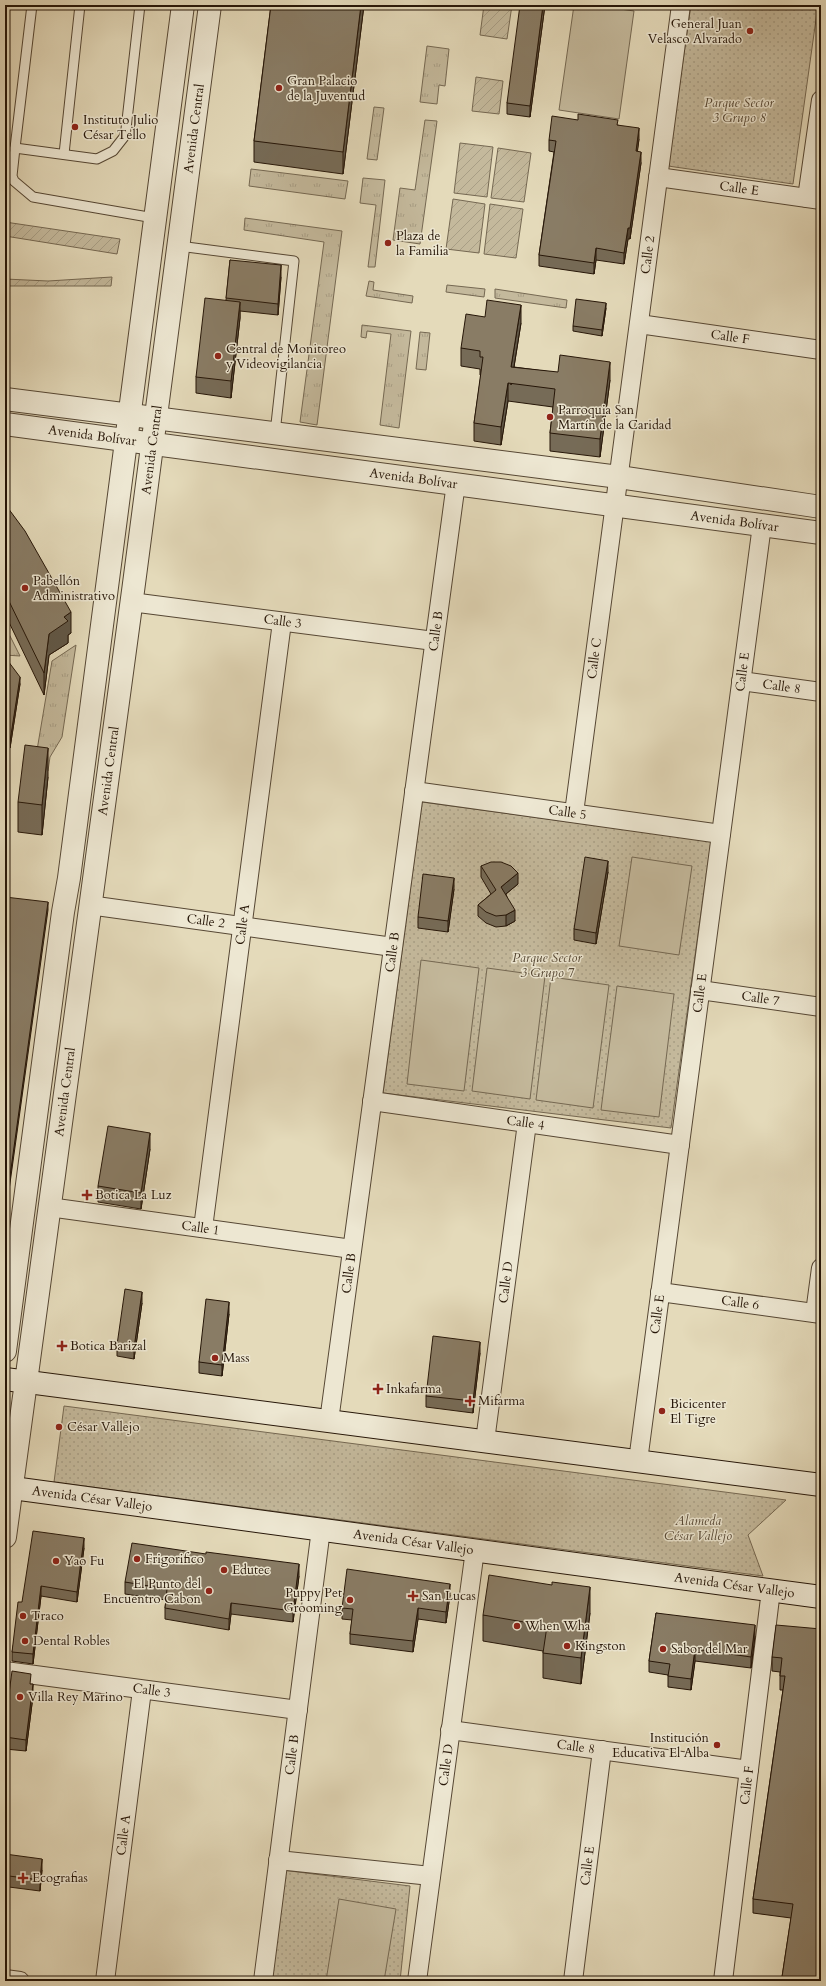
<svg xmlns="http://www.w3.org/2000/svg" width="826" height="1986" viewBox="0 0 826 1986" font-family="Cardo,serif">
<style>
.grass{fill:url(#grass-tufts);stroke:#756852}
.park{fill:url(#park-dots);stroke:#756852}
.garden{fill:url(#garden-furrows);stroke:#756852}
.pitch{fill:#c4b99c;stroke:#756852}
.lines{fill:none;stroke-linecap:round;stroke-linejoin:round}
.service-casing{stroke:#564734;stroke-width:11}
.minor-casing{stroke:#564734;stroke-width:20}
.tertiary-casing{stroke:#564734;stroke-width:24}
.secondary-casing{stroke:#261608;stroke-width:24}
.service{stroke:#ede7d2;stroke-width:9}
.minor{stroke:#ede7d2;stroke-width:18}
.tertiary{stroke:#ede7d2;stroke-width:22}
.secondary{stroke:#ede7d2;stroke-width:22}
.wall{fill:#766b57;stroke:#261608}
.shaded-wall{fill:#605747;stroke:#261608}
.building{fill:#897c65;stroke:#261608}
.poi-dot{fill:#8f2418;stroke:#ede7d2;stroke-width:1.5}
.labels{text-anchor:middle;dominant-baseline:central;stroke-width:3;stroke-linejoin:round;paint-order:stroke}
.poi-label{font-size:13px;fill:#261608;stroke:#ede7d2;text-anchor:start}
.park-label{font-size:13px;font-style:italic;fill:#554734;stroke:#ede7d2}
.street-label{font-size:13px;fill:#261608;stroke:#ede7d2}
</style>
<defs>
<pattern id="grass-tufts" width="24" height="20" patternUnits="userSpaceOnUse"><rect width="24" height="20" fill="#c4b99c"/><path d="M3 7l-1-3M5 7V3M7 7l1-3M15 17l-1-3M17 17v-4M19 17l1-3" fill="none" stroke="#a89e85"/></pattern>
<pattern id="park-dots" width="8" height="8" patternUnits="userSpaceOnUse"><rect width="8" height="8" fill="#c4b99c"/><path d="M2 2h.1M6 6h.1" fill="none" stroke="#a89e85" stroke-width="1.8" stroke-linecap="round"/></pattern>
<pattern id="garden-furrows" width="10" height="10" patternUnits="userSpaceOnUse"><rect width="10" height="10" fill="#c4b99c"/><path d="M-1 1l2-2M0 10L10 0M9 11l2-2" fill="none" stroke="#a89e85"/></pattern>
</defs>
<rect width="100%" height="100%" fill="#e4daba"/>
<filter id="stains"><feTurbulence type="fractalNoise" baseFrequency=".005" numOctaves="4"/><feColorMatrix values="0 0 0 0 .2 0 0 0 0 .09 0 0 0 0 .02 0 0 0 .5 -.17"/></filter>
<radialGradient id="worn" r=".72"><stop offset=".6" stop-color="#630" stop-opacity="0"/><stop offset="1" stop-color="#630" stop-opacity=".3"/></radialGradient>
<g class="grass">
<path d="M 427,46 L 449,49 L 445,86 L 439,85 L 437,104 L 420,102 Z"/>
<path d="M 374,107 L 384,108 L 377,160 L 367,159 Z"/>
<path d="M 425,120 L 437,121 L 420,244 L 393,240 L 400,188 L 415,190 Z"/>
<path d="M 251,169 L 348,181 L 345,199 L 249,186 Z"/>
<path d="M 363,178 L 385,180 L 375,267 L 368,267 L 376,205 L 360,203 Z"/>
<path d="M 245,218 L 342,231 L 317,425 L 300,422 L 324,242 L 244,230 Z"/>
<path d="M 369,281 L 374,282 L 373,290 L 413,296 L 412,303 L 366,296 Z"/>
<path d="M 447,285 L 485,289 L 484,297 L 446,292 Z"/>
<path d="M 495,289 L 567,300 L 566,308 L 495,298 Z"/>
<path d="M 362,325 L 411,331 L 399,428 L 380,425 L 391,334 L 367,331 L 366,338 L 361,337 Z"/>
<path d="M 420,332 L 430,333 L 426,370 L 416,369 Z"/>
<path d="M 5,626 L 20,656 L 5,655 Z"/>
<path d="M 76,645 L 62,737 L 50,757 L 48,771 L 34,768 L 52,661 Z"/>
</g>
<g class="park">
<path d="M 691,5 L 818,5 L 793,184 L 668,166 Z"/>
<path d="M 422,802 L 711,841 L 671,1128 L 383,1093 Z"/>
<path d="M 64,1406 L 786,1500 L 748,1535 L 763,1576 L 54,1482 Z"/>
<path d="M 282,1870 L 410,1886 L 400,1981 L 269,1981 Z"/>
</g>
<g class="garden">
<path d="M 484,5 L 512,5 L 507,39 L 480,35 Z"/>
<path d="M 476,77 L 503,81 L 499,114 L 472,111 Z"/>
<path d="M 460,143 L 493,147 L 487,197 L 454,193 Z"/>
<path d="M 498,148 L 531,153 L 524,202 L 491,198 Z"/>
<path d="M 453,199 L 485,204 L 479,253 L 446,249 Z"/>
<path d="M 490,204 L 523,209 L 516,258 L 484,254 Z"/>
<path d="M 5,222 L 120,239 L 117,254 L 5,236 Z"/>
<path d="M 112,277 L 111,286 L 5,286 L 5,279 L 48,281 Z"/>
</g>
<g class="pitch">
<path d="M 574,5 L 593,5 L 634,11 L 619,119 L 559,110 Z"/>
<path d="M 632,857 L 692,866 L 679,955 L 619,946 Z"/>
<path d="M 421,960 L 479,968 L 464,1091 L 407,1084 Z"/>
<path d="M 487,968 L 545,976 L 530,1099 L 472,1091 Z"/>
<path d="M 551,977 L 609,985 L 593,1108 L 536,1100 Z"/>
<path d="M 617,986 L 674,994 L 659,1117 L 601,1110 Z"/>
<path d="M 339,1899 L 396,1909 L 384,1981 L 326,1981 Z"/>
</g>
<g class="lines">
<defs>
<g id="service">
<path d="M 32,5 L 15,148 L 12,176 L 14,181 L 33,197 L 154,218"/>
<path d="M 15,148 L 97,159 L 113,151 L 124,137 L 126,129 L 140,5"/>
<path d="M 64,154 L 80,5"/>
<path d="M 179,246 L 294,261 L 275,433"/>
</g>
<g id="minor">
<path id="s1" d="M 658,177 L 821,200"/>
<path d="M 807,198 L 821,100"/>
<path id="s2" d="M 639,324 L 821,350"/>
<path id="s3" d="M 131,602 L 434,641"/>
<path id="s4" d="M 741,681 L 821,692"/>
<path id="s5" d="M 414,791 L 721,834"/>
<path id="s6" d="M 574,813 L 681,5"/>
<path id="s7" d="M 89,905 L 393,947"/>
<path id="s8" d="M 700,990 L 821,1007"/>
<path id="s9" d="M 372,1101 L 680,1145"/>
<path id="s10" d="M 49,1207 L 352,1249"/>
<path id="s11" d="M 203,1228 L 282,622"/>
<path id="s12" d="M 660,1292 L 821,1314"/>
<path d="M 815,1313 L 821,1268"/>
<path id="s13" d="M 329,1421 L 456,483"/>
<path id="s14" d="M 485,1441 L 527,1123"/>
<path id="s15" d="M 638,1461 L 762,525"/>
<path id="s16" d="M 5,1671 L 298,1710"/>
<path id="s17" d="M 450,1730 L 749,1770"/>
<path d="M 278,1860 L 431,1876"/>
<path d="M 5,1979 L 20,1981"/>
<path id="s18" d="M 105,1981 L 142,1690"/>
<path id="s19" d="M 263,1981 L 321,1529"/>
<path id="s20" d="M 417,1981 L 475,1550"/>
<path id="s21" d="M 573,1981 L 602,1750"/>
<path id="s22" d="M 723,1981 L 771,1590"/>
</g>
<g id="tertiary">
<path d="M 5,399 L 619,477 L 821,507"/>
<path id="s23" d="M 5,424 L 821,533"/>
<path d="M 5,1351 L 63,912 L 69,878 L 183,5"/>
<path id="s24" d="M 5,1537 C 73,1027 145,516 210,5"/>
</g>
<g id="secondary">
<path d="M 5,1379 L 821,1485"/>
<path id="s25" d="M 5,1487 L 821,1597"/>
</g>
</defs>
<use href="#service" class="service-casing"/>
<use href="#minor" class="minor-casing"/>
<use href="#tertiary" class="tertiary-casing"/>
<use href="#secondary" class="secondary-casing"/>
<use href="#service" class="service"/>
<use href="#minor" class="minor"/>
<use href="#tertiary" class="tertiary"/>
<use href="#secondary" class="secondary"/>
</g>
<g class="wall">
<path d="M 271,5 L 364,5 L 343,174 L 254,162 L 254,141 Z"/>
<path d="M 545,5 L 530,117 L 507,114 L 507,103 Z"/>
<path d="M 618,125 L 639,139 L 637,152 L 641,163 L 630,239 L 628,239 L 624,264 L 596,260 L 594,274 L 539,266 L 539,255 L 554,152 L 549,151 L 549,140 Z"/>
<path d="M 230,260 L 281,277 L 278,315 L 240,311 L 240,318 L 231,398 L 196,393 L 196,377 L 226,300 Z"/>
<path d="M 606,308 L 602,336 L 573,331 L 573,326 Z"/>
<path d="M 521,323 L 514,367 L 610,380 L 600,457 L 550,451 L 550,433 L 553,407 L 508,401 L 501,445 L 474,441 L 474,423 L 481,375 L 480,375 L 480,369 L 461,366 L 461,348 Z"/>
<path d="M 5,504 L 71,633 L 68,635 L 68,643 L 49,655 L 44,695 L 5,614 Z"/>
<path d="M 5,657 L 20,684 L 10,748 L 5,748 Z"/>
<path d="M 48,777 L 42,835 L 18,832 L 18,802 Z"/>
<path d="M 481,866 L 518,884 L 506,894 L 515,921 L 506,926 L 496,927 L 486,923 L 478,916 L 478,905 L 491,894 L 481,877 Z"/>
<path d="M 608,872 L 596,944 L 574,940 L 574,929 Z"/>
<path d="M 454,889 L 448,932 L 418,928 L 418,917 Z"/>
<path d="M 150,1149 L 141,1209 L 98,1202 L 98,1186 Z"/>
<path d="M 142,1303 L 134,1359 L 117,1356 L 117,1345 Z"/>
<path d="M 229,1314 L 222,1376 L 199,1373 L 199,1362 Z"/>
<path d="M 480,1353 L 473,1413 L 426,1407 L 426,1396 Z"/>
<path d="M 84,1548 L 77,1602 L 41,1596 L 33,1664 L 12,1661 L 12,1652 L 22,1602 Z"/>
<path d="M 299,1576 L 293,1622 L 231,1614 L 229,1630 L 165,1619 L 165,1608 L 166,1600 L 125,1594 L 125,1582 Z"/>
<path d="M 450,1595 L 446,1623 L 418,1619 L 413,1652 L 350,1644 L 350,1634 L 352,1620 L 342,1619 L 342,1608 Z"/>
<path d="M 590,1613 L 581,1684 L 543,1678 L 543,1651 L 483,1641 L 483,1615 Z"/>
<path d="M 656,1613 L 755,1636 L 751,1668 L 695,1661 L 691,1690 L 668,1687 L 668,1675 L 649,1672 L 649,1661 Z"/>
<path d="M 821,1629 L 821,1981 L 782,1981 L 782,1977 L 791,1918 L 753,1913 L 753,1899 L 783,1690 L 780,1690 L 780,1672 L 772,1671 L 772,1657 Z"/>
<path d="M 31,1684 L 33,1696 L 26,1751 L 5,1749 L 5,1724 Z"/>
<path d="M 5,1854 L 42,1870 L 40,1891 L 9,1887 L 5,1913 Z"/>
</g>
<g class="shaded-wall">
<path d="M 361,5 L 364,5 L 343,174 L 343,152 Z"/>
<path d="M 543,5 L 545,5 L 530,117 L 530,106 Z"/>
<path d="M 639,128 L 639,139 L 636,163 L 636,151 Z"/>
<path d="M 641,152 L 641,163 L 630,239 L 630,228 Z"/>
<path d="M 628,228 L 628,239 L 624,264 L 624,253 Z"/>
<path d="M 596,248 L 596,260 L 594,274 L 594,263 Z"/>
<path d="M 281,265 L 281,277 L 278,315 L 278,304 Z"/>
<path d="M 240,302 L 240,318 L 231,398 L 231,381 Z"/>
<path d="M 606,303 L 606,308 L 602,336 L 602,330 Z"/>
<path d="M 521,305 L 521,323 L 511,385 L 511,367 Z"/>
<path d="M 610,362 L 610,380 L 600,457 L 600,439 Z"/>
<path d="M 508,383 L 508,401 L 501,445 L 501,427 Z"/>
<path d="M 71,612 L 71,633 L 68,635 L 68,643 L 49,655 L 44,695 L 44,673 L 49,634 L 64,617 Z"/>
<path d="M 20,677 L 20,684 L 10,748 L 10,741 Z"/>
<path d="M 48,748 L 48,777 L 42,835 L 42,805 Z"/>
<path d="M 608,861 L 608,872 L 596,944 L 596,933 Z"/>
<path d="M 518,873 L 518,884 L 501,898 L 501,887 Z"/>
<path d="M 454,878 L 454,889 L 448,932 L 448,921 Z"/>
<path d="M 48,902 L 48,910 L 5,1219 L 5,1212 Z"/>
<path d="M 515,910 L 515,921 L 506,926 L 506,915 Z"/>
<path d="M 150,1133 L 150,1149 L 141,1209 L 141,1193 Z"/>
<path d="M 142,1292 L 142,1303 L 134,1359 L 134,1348 Z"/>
<path d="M 229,1302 L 229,1314 L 222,1376 L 222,1365 Z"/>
<path d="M 480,1342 L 480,1353 L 473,1413 L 473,1401 Z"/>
<path d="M 84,1538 L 84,1548 L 77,1602 L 77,1592 Z"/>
<path d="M 299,1564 L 299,1576 L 293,1622 L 293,1611 Z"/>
<path d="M 450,1584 L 450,1595 L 446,1623 L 446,1612 Z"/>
<path d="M 41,1586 L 41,1596 L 33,1664 L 33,1654 Z"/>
<path d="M 590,1587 L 590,1613 L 581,1684 L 581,1658 Z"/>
<path d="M 231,1603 L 231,1614 L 229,1630 L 229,1619 Z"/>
<path d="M 418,1608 L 418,1619 L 413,1652 L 413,1641 Z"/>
<path d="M 755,1625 L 755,1636 L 751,1668 L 751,1657 Z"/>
<path d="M 695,1649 L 695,1661 L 691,1690 L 691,1679 Z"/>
<path d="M 33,1684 L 33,1696 L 26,1751 L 26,1740 Z"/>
<path d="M 42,1859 L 42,1870 L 40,1891 L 40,1880 Z"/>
<path d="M 9,1876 L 9,1887 L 5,1913 L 5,1901 Z"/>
</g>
<g class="building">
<path d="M 271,5 L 361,5 L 343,152 L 254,141 Z"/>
<path d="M 520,5 L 543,5 L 530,106 L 507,103 Z"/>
<path d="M 578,114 L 618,120 L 617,125 L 639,128 L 636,151 L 641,152 L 630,228 L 628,228 L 624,253 L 596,248 L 594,263 L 539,255 L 556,141 L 549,140 L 552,116 L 578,120 Z"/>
<path d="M 230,260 L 281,265 L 278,304 L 226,298 Z"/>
<path d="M 205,298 L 240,302 L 231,381 L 196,377 Z"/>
<path d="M 576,299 L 606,303 L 602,330 L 573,326 Z"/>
<path d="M 487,300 L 521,305 L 511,367 L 558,372 L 560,355 L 610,362 L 600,439 L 550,433 L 555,389 L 508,383 L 501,427 L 474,423 L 483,357 L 480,357 L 480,351 L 461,348 L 466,314 L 485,317 Z"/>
<path d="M 5,504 L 25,531 L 71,612 L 64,617 L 68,621 L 49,634 L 44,673 L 5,593 Z"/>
<path d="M 5,657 L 20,677 L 10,741 L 5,741 Z"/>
<path d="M 25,745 L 48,748 L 42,805 L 18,802 Z"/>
<path d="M 585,857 L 608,861 L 596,933 L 574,929 Z"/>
<path d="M 491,862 L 501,862 L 511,866 L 518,873 L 501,887 L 515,910 L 506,915 L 496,916 L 486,912 L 478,905 L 496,890 L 481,866 Z"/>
<path d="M 423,874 L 454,878 L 448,921 L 418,917 Z"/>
<path d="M 5,897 L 48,902 L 5,1212 Z"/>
<path d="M 108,1126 L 150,1133 L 141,1193 L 98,1186 Z"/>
<path d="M 125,1289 L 142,1292 L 134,1348 L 117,1345 Z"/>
<path d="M 206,1299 L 229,1302 L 222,1365 L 199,1362 Z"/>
<path d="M 433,1336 L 480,1342 L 473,1401 L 426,1396 Z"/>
<path d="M 33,1531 L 84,1538 L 77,1592 L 41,1586 L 33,1654 L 12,1652 L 18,1602 L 22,1602 Z"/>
<path d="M 132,1543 L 206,1554 L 206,1552 L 299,1564 L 293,1611 L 231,1603 L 229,1619 L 165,1608 L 167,1589 L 125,1582 Z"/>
<path d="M 347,1569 L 450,1584 L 446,1612 L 418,1608 L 413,1641 L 350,1634 L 353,1609 L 342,1608 Z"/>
<path d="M 489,1575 L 552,1585 L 552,1582 L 590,1587 L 581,1658 L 543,1653 L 547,1626 L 483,1615 Z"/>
<path d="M 656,1613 L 755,1625 L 751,1657 L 695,1649 L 691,1679 L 668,1676 L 670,1664 L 649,1661 Z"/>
<path d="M 776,1625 L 821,1629 L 821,1981 L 808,1981 L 782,1977 L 793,1904 L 753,1899 L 785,1676 L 780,1676 L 782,1658 L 772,1657 Z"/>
<path d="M 12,1671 L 31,1674 L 30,1684 L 33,1684 L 26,1740 L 5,1737 L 5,1724 Z"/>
<path d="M 5,1854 L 42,1859 L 40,1880 L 9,1876 L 5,1901 Z"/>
</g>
<g class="poi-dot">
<circle cx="750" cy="31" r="4"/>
<circle cx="279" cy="88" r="4"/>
<circle cx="75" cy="127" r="4"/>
<circle cx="388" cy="243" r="4"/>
<circle cx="218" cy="356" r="4"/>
<circle cx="550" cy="417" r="4"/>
<circle cx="25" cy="588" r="4"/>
<path d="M85 1189h4v4h4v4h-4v4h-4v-4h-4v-4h4z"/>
<path d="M60 1340h4v4h4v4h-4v4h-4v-4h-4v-4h4z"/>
<circle cx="215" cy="1358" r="4"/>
<path d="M376 1383h4v4h4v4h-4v4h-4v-4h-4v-4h4z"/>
<path d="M468 1395h4v4h4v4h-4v4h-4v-4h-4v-4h4z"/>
<circle cx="662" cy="1411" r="4"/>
<circle cx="59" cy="1427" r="4"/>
<circle cx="137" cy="1559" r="4"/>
<circle cx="56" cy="1561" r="4"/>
<circle cx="224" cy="1570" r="4"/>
<circle cx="209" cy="1591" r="4"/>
<path d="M411 1590h4v4h4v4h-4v4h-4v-4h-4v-4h4z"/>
<circle cx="350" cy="1600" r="4"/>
<circle cx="23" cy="1616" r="4"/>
<circle cx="517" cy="1626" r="4"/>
<circle cx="25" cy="1641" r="4"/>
<circle cx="567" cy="1646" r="4"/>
<circle cx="663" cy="1649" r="4"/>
<circle cx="20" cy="1697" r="4"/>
<circle cx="717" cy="1745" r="4"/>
<path d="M21 1872h4v4h4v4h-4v4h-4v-4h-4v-4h4z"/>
</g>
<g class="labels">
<g class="poi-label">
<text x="742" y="24" text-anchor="end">General Juan<tspan x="742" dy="15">Velasco Alvarado</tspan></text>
<text x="287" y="81">Gran Palacio<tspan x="287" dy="15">de la Juventud</tspan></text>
<text x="83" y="120">Instituto Julio<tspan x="83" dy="15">César Tello</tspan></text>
<text x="396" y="236">Plaza de<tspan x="396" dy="15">la Familia</tspan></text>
<text x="226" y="349">Central de Monitoreo<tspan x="226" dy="15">y Videovigilancia</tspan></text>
<text x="558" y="410">Parroquia San<tspan x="558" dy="15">Martín de la Caridad</tspan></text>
<text x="33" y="581">Pabellón<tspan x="33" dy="15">Administrativo</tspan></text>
<text x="95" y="1195">Botica La Luz</text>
<text x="70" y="1346">Botica Barizal</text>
<text x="223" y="1358">Mass</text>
<text x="386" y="1389">Inkafarma</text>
<text x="478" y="1401">Mifarma</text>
<text x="670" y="1404">Bicicenter<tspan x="670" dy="15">El Tigre</tspan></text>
<text x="67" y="1427">César Vallejo</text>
<text x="145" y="1559">Frigorifico</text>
<text x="64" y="1561">Yao Fu</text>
<text x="232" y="1570">Edutec</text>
<text x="201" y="1584" text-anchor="end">El Punto del<tspan x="201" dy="15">Encuentro Cabon</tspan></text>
<text x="342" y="1593" text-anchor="end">Puppy Pet<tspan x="342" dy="15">Grooming</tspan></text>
<text x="422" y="1596">San Lucas</text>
<text x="31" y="1616">Traco</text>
<text x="525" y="1626">When Wha</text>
<text x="33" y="1641">Dental Robles</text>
<text x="575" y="1646">Kingston</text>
<text x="671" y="1649">Sabor del Mar</text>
<text x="28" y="1697">Villa Rey Marino</text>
<text x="709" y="1738" text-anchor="end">Institución<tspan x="709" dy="15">Educativa El Alba</tspan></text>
<text x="32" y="1878">Ecografias</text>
</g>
<g class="park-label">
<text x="739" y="103">Parque Sector<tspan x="739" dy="15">3 Grupo 8</tspan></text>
<text x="547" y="958">Parque Sector<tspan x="547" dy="15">3 Grupo 7</tspan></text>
<text x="698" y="1521">Alameda<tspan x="698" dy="15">César Vallejo</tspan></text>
</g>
<g class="street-label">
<text stroke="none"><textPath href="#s24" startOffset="1421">Avenida Central</textPath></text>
<text stroke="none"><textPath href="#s1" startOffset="82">Calle E</textPath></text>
<text stroke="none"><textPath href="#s6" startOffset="563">Calle 2</textPath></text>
<text stroke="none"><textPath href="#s2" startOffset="92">Calle F</textPath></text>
<text stroke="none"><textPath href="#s23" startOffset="88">Avenida Bolívar</textPath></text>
<text stroke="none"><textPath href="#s24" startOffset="1097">Avenida Central</textPath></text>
<text stroke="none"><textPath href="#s23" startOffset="412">Avenida Bolívar</textPath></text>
<text stroke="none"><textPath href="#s23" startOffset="736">Avenida Bolívar</textPath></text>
<text stroke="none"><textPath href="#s3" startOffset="153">Calle 3</textPath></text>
<text stroke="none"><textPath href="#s13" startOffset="797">Calle B</textPath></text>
<text stroke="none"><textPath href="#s6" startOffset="156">Calle C</textPath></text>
<text stroke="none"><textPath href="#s15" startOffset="796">Calle E</textPath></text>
<text stroke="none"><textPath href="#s4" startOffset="41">Calle 8</textPath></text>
<text stroke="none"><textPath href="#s24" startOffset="773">Avenida Central</textPath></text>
<text stroke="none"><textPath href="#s5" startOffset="155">Calle 5</textPath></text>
<text stroke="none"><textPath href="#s7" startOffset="118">Calle 2</textPath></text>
<text stroke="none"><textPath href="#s11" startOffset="306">Calle A</textPath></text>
<text stroke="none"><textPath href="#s13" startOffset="473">Calle B</textPath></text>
<text stroke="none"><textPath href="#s15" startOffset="472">Calle E</textPath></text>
<text stroke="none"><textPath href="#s8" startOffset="61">Calle 7</textPath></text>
<text stroke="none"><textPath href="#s24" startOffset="449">Avenida Central</textPath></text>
<text stroke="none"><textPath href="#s9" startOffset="155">Calle 4</textPath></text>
<text stroke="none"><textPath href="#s10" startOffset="153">Calle 1</textPath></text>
<text stroke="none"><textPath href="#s13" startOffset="149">Calle B</textPath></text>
<text stroke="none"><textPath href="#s14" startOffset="160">Calle D</textPath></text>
<text stroke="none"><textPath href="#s12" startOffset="81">Calle 6</textPath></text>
<text stroke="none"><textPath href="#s15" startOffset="148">Calle E</textPath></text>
<text stroke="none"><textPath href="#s25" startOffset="88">Avenida César Vallejo</textPath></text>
<text stroke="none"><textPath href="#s25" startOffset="412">Avenida César Vallejo</textPath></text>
<text stroke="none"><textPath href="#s25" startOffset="736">Avenida César Vallejo</textPath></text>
<text stroke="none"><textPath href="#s16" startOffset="148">Calle 3</textPath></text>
<text stroke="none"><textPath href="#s17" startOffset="127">Calle 8</textPath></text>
<text stroke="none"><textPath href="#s19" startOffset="228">Calle B</textPath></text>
<text stroke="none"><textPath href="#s20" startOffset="218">Calle D</textPath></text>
<text stroke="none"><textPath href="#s22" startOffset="197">Calle F</textPath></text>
<text stroke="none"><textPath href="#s18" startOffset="147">Calle A</textPath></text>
<text stroke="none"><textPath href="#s21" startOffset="116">Calle E</textPath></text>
</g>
</g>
<rect width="826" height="1986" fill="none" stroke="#e4daba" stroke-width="20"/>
<rect x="6" y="6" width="814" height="1974" fill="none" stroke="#261608" stroke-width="2"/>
<rect x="10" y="10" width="806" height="1966" fill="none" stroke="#261608"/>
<rect width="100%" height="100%" filter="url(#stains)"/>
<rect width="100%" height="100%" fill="url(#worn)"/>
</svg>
